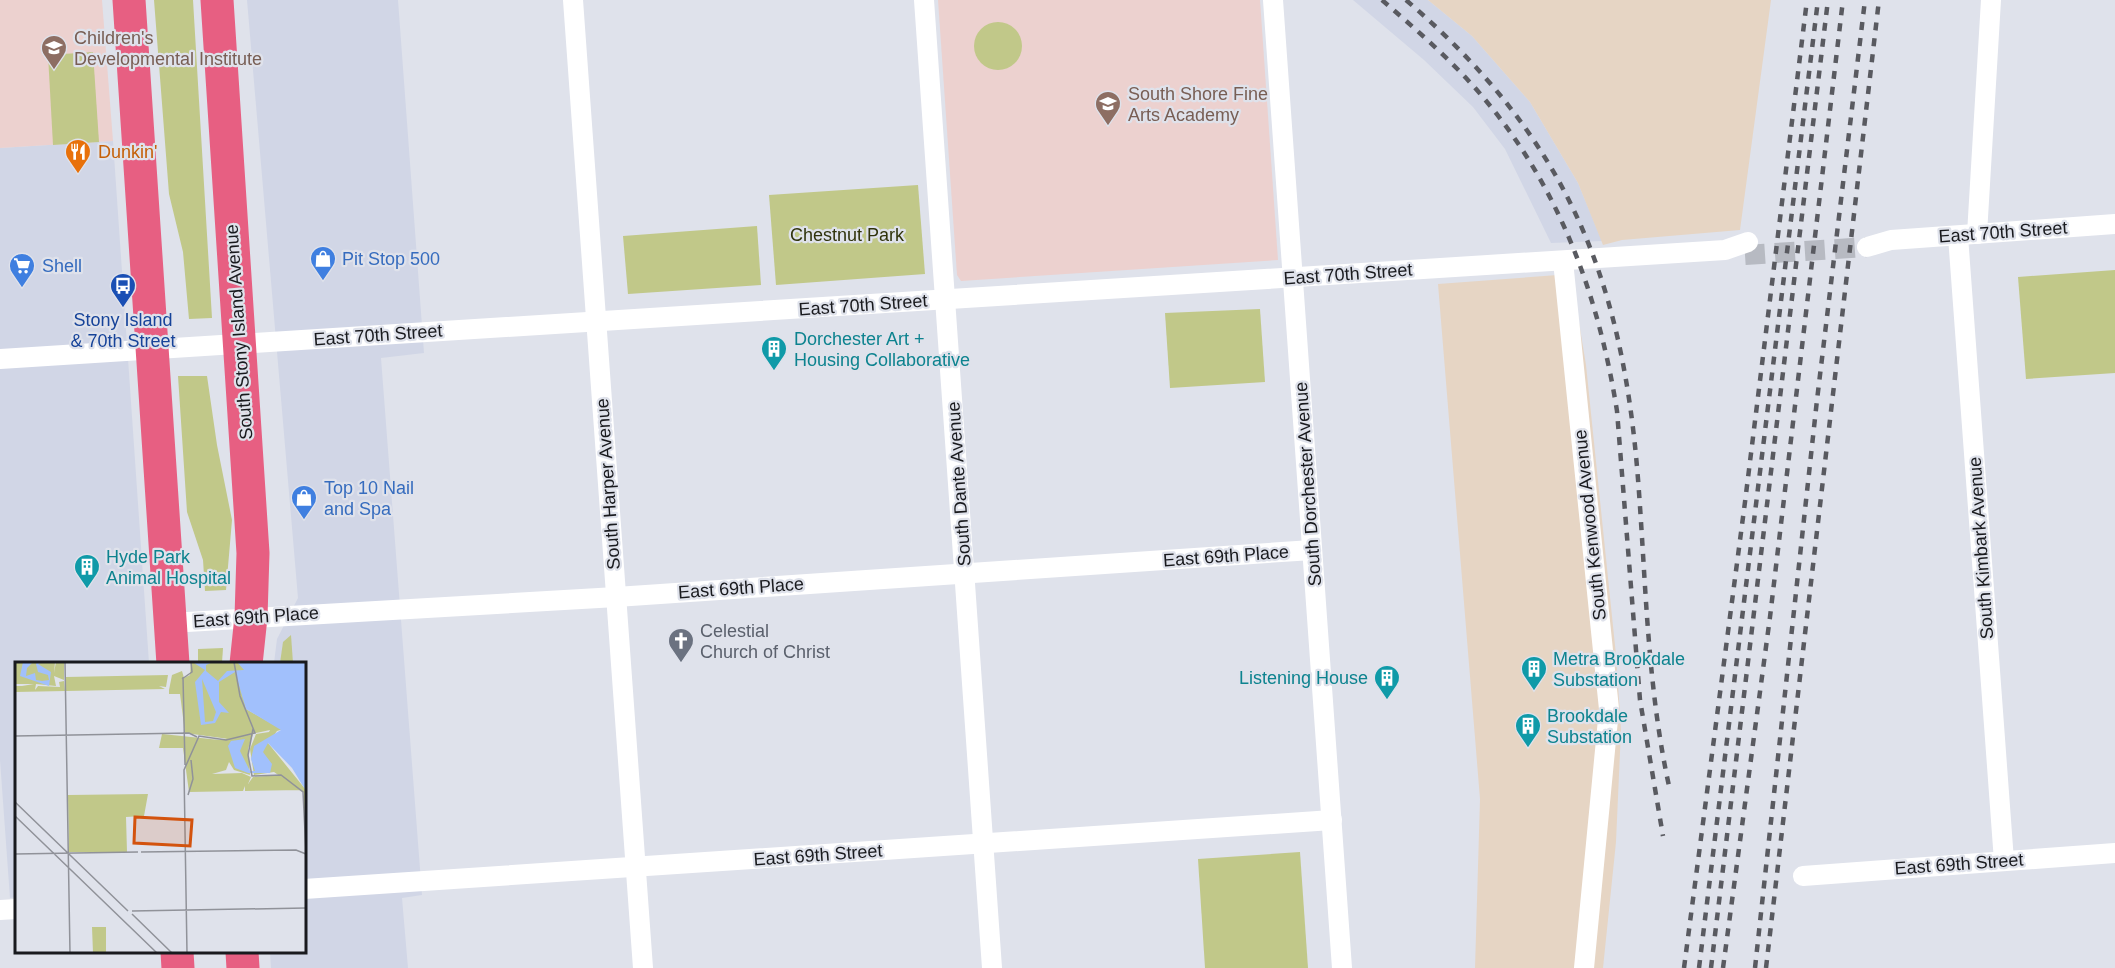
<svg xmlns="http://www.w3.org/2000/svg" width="2115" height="968" viewBox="0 0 2115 968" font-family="Arial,sans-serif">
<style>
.built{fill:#d1d6e6}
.industrial{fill:#e6d5c4}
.education{fill:#ecd1cf}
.green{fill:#c1c889}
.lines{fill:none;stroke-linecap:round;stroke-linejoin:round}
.street-tunnel{stroke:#b7bac2;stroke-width:20;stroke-dasharray:20 10;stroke-linecap:butt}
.street{stroke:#fff;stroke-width:20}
.highway{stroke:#e75f82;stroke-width:33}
.rail{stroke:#595a60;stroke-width:4.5;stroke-dasharray:8 8;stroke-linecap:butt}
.labels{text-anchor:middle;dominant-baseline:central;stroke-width:4.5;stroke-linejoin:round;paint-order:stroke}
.education-label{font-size:18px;fill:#785e54;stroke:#dfe2eb;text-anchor:start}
.food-label{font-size:18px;fill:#c56008;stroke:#dfe2eb;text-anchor:start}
.street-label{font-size:18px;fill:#191a1e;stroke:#dfe2eb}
.park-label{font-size:18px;fill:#30330c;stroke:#dfe2eb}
.shop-label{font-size:18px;fill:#366cbe;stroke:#dfe2eb;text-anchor:start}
.transit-label{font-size:18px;fill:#164399;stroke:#dfe2eb}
.culture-label{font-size:18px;fill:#0d838f;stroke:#dfe2eb;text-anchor:start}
.worship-label{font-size:18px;fill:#5b616d;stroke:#dfe2eb;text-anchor:start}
.inset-road{fill:none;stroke:#909299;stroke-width:1.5}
.view{fill:#d3530e;fill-opacity:0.15;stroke:#d3530e;stroke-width:3}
.inset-edge{fill:none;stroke:#191a1e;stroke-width:3}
</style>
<rect width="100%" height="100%" fill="#dfe2eb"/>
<g class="built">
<path d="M 247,0 L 398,0 L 424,353 L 381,358 L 422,895 L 402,898 L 408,968 L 271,968 L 270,952 L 304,952 L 304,664 L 274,663 L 277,639 L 298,598 Z"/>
<path d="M 1353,0 L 1428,0 L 1472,36 L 1530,102 L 1578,183 L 1602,241 L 1551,243 L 1505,149 L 1473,107 L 1424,60 Z"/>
<path d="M 113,141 L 149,663 L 16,664 L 16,897 L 10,898 L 0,760 L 0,148 Z"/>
</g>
<g class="industrial">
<path d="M 1428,0 L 1771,0 L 1740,230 L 1622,240 L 1603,245 L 1578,183 L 1530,102 L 1472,36 Z"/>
<path d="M 1571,274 L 1586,365 L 1616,655 L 1621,730 L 1616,842 L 1603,968 L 1475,968 L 1480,799 L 1438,284 Z"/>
</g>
<g class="education">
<path d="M 0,0 L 102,0 L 113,141 L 0,148 Z"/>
<path d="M 938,0 L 1260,0 L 1278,260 L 961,281 L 957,275 Z"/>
</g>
<g class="green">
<path d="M 154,0 L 193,0 L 212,318 L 189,319 L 183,252 L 169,194 Z"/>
<circle cx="998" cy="46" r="24"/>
<path d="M 93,52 L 99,142 L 53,145 L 48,55 Z"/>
<path d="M 918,185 L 925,274 L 776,285 L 769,195 Z"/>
<path d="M 757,226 L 761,285 L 628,294 L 623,236 Z"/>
<path d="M 2115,270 L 2115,373 L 2026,379 L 2018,277 Z"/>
<path d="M 1260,309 L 1265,382 L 1170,388 L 1165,313 Z"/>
<path d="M 178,376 L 207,376 L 217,445 L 232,520 L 226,590 L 205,591 L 203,560 L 187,512 Z"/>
<path d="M 291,635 L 293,663 L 280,663 L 283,642 Z"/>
<path d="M 223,648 L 222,663 L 198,663 L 198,649 Z"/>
<path d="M 1300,852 L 1308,968 L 1205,968 L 1198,859 Z"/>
</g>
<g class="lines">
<path class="street-tunnel" d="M 1745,255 L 1867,247"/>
<g class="street">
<path d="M 573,0 L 643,968"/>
<path d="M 924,0 L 992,968"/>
<path d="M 1273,0 L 1342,968"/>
<path d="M 1977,234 L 1991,0"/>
<path d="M 1958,236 L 2004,861"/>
<path d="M 1867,247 L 1891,240 L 2115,224"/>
<path d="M 1563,261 L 1609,709 L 1584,968"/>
<path d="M 0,359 L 1725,250 L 1748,242"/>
<path d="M 170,623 L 616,597 L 1312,550"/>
<path d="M 1803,876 L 2115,853"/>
<path d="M 304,889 L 1332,820"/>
<path d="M 0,910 L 16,909"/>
</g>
<g class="highway">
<path d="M 129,0 L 173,664"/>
<path d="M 217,0 L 253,553 L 251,617 L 246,664"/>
<path d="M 177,952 L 178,968"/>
<path d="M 242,952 L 243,968"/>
</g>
<g class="rail">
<path d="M 1382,0 C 1419,32 1456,64 1487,102 C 1561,191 1599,298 1617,411 L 1640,700 L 1663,836"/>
<path d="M 1406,0 C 1564,136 1622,273 1638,479 C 1646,582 1647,685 1669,786"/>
<path d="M 1684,968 L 1745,502 L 1807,0"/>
<path d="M 1699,968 L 1818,0"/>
<path d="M 1711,968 L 1828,0"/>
<path d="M 1723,968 L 1770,617 L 1843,0"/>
<path d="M 1755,968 L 1817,400 L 1865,0"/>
<path d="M 1766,968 L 1879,0"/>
</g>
</g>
<defs>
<symbol id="school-pin" viewBox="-11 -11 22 30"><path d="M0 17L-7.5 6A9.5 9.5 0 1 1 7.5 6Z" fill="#8d6e63" stroke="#dfe2eb"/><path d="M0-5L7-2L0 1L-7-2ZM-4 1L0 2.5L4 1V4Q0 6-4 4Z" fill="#fff"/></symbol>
<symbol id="restaurant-pin" viewBox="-11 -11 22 30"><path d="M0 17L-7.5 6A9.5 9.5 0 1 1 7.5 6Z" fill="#e8710a" stroke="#dfe2eb"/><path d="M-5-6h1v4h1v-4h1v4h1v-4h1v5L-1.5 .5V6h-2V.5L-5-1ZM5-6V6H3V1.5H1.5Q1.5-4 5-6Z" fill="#fff"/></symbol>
<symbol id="shop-pin" viewBox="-11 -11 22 30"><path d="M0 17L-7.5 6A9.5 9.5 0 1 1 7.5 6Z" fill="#3f7fe0" stroke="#dfe2eb"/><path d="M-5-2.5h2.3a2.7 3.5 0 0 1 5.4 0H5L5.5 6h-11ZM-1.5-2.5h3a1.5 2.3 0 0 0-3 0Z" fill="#fff"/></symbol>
<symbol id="supermarket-pin" viewBox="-11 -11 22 30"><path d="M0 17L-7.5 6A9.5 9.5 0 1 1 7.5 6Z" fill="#3f7fe0" stroke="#dfe2eb"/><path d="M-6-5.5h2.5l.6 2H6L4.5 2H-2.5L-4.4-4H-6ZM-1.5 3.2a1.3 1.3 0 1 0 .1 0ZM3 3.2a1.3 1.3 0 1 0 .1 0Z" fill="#fff"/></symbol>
<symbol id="bus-pin" viewBox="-11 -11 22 30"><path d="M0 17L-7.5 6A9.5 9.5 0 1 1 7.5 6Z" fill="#1a4fb4" stroke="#dfe2eb"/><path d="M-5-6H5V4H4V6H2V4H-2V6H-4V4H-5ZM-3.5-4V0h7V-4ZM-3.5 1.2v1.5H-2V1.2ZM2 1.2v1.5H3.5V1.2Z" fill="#fff"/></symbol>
<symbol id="building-pin" viewBox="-11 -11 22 30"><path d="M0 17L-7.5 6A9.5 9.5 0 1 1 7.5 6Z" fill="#0f9aa8" stroke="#dfe2eb"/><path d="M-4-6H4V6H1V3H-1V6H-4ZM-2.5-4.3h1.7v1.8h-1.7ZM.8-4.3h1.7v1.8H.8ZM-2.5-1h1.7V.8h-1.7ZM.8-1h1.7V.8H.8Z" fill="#fff"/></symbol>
<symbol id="church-pin" viewBox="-11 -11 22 30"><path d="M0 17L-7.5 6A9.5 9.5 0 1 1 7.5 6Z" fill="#6b7280" stroke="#dfe2eb"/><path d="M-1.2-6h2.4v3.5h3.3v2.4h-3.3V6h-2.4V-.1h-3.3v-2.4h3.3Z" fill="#fff"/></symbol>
</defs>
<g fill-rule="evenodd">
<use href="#school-pin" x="39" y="33" width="30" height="40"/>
<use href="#school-pin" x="1093" y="89" width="30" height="40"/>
<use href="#restaurant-pin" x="63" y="137" width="30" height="40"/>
<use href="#shop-pin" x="308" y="244" width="30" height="40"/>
<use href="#supermarket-pin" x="7" y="251" width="30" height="40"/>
<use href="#bus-pin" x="108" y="271" width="30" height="40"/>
<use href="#building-pin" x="759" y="334" width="30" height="40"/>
<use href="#shop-pin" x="289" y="483" width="30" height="40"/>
<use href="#building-pin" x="72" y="552" width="30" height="40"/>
<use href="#church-pin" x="666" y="626" width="30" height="40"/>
<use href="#building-pin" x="1519" y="654" width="30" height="40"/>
<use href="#building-pin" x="1372" y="663" width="30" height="40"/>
<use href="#building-pin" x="1513" y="711" width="30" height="40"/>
</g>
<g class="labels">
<g class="education-label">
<text x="74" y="38">Children's<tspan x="74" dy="21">Developmental Institute</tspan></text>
<text x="1128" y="94">South Shore Fine<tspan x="1128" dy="21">Arts Academy</tspan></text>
</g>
<g class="food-label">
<text x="98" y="152">Dunkin'</text>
</g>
<g class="street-label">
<text transform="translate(2003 232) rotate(-4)">East 70th Street</text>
<text transform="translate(1348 274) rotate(-4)">East 70th Street</text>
<text transform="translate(863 305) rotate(-4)">East 70th Street</text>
<text transform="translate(239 332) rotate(-94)">South Stony Island Avenue</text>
<text transform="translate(378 335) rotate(-4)">East 70th Street</text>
<text transform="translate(608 484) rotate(-94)">South Harper Avenue</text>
<text transform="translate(959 484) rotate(-94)">South Dante Avenue</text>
<text transform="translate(1308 484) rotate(-94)">South Dorchester Avenue</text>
<text transform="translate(1590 525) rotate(-96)">South Kenwood Avenue</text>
<text transform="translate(1981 548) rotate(-94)">South Kimbark Avenue</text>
<text transform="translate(1226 556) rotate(-4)">East 69th Place</text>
<text transform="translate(741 588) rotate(-4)">East 69th Place</text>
<text transform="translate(256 617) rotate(-4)">East 69th Place</text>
<text transform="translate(818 855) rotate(-4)">East 69th Street</text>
<text transform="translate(1959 864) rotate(-4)">East 69th Street</text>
</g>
<g class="park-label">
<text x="847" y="235">Chestnut Park</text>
</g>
<g class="shop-label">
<text x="342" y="259">Pit Stop 500</text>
<text x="42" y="266">Shell</text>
<text x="324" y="488">Top 10 Nail<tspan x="324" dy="21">and Spa</tspan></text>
</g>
<g class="transit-label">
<text x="123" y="320">Stony Island<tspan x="123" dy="21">&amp; 70th Street</tspan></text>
</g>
<g class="culture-label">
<text x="794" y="339">Dorchester Art +<tspan x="794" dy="21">Housing Collaborative</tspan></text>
<text x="106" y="557">Hyde Park<tspan x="106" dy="21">Animal Hospital</tspan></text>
<text x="1553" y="659">Metra Brookdale<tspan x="1553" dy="21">Substation</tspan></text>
<text x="1368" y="678" text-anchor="end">Listening House</text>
<text x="1547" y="716">Brookdale<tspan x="1547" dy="21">Substation</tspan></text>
</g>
<g class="worship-label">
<text x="700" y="631">Celestial<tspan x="700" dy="21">Church of Christ</tspan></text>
</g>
</g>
<g transform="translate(15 662)">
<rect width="291" height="291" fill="#dfe2eb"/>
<path d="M 0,0 L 40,0 L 39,11 L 41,0 L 49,0 L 49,18 L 39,14 L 41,24 L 21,22 L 20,28 L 23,24 L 45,25 L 44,20 L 49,19 L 50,29 L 0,30 L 0,24 L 7,24 L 19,22 L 0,22 ZM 176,0 L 222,0 L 239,7 L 225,9 L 231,47 L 266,67 L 278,64 L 262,69 L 253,81 L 291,128 L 291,186 L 289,131 L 259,110 L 239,113 L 235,87 L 241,72 L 254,70 L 255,68 L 214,77 L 170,71 L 165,32 L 154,32 L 154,28 L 157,13 L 167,9 L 169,16 L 175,13 ZM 153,13 L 151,25 L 144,24 L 150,27 L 51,29 L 51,15 ZM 147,72 L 205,78 L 238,72 L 233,87 L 235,113 L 219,108 L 214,100 L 211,108 L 197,112 L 227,111 L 236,115 L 233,122 L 238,115 L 264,113 L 286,128 L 230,129 L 230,124 L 228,129 L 174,130 L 168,86 L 144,86 ZM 133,132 L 129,154 L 111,155 L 112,190 L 54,190 L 53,133 ZM 77,265 L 91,265 L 91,291 L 78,291 Z" fill="#c1c889"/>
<path d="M 8,0 L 18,0 L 12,6 L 11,14 L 20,11 L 21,18 L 27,19 L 34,18 L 33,13 L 23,10 L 21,2 L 22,0 L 29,0 L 23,2 L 36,10 L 34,24 L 5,14 ZM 198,0 L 191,3 L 191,9 L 203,19 L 212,9 L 229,8 L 222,0 L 291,0 L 291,129 L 277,106 L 253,81 L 248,90 L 257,102 L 255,111 L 233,111 L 220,106 L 213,84 L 216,79 L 230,77 L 225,89 L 235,109 L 240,109 L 236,97 L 239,84 L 266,68 L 231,47 L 220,10 L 204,20 L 204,40 L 214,51 L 206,50 L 200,61 L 186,63 L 180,20 L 190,8 L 179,1 ZM 187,17 L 201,50 L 198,59 L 190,60 Z" fill="#a1c0fc" fill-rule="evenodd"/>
<path class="inset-road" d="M 50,0 L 55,291M 168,15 L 170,103M 167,17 L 177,10 L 176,0M 238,67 L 233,93 L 237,114 L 266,113 L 288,130 L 291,190M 0,74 L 174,71 L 182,75M 173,133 L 178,117 L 176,98M 0,140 L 113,249M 0,154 L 142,291M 126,190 L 281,188 L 291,192M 0,192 L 123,190M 117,249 L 291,246M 117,252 L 157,291M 172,291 L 169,108 L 184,74 L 211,78 L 240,71 L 225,34 L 219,0"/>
<path class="view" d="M 120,155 L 177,158 L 175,184 L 119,181 Z"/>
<rect width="291" height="291" class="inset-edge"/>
</g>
</svg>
